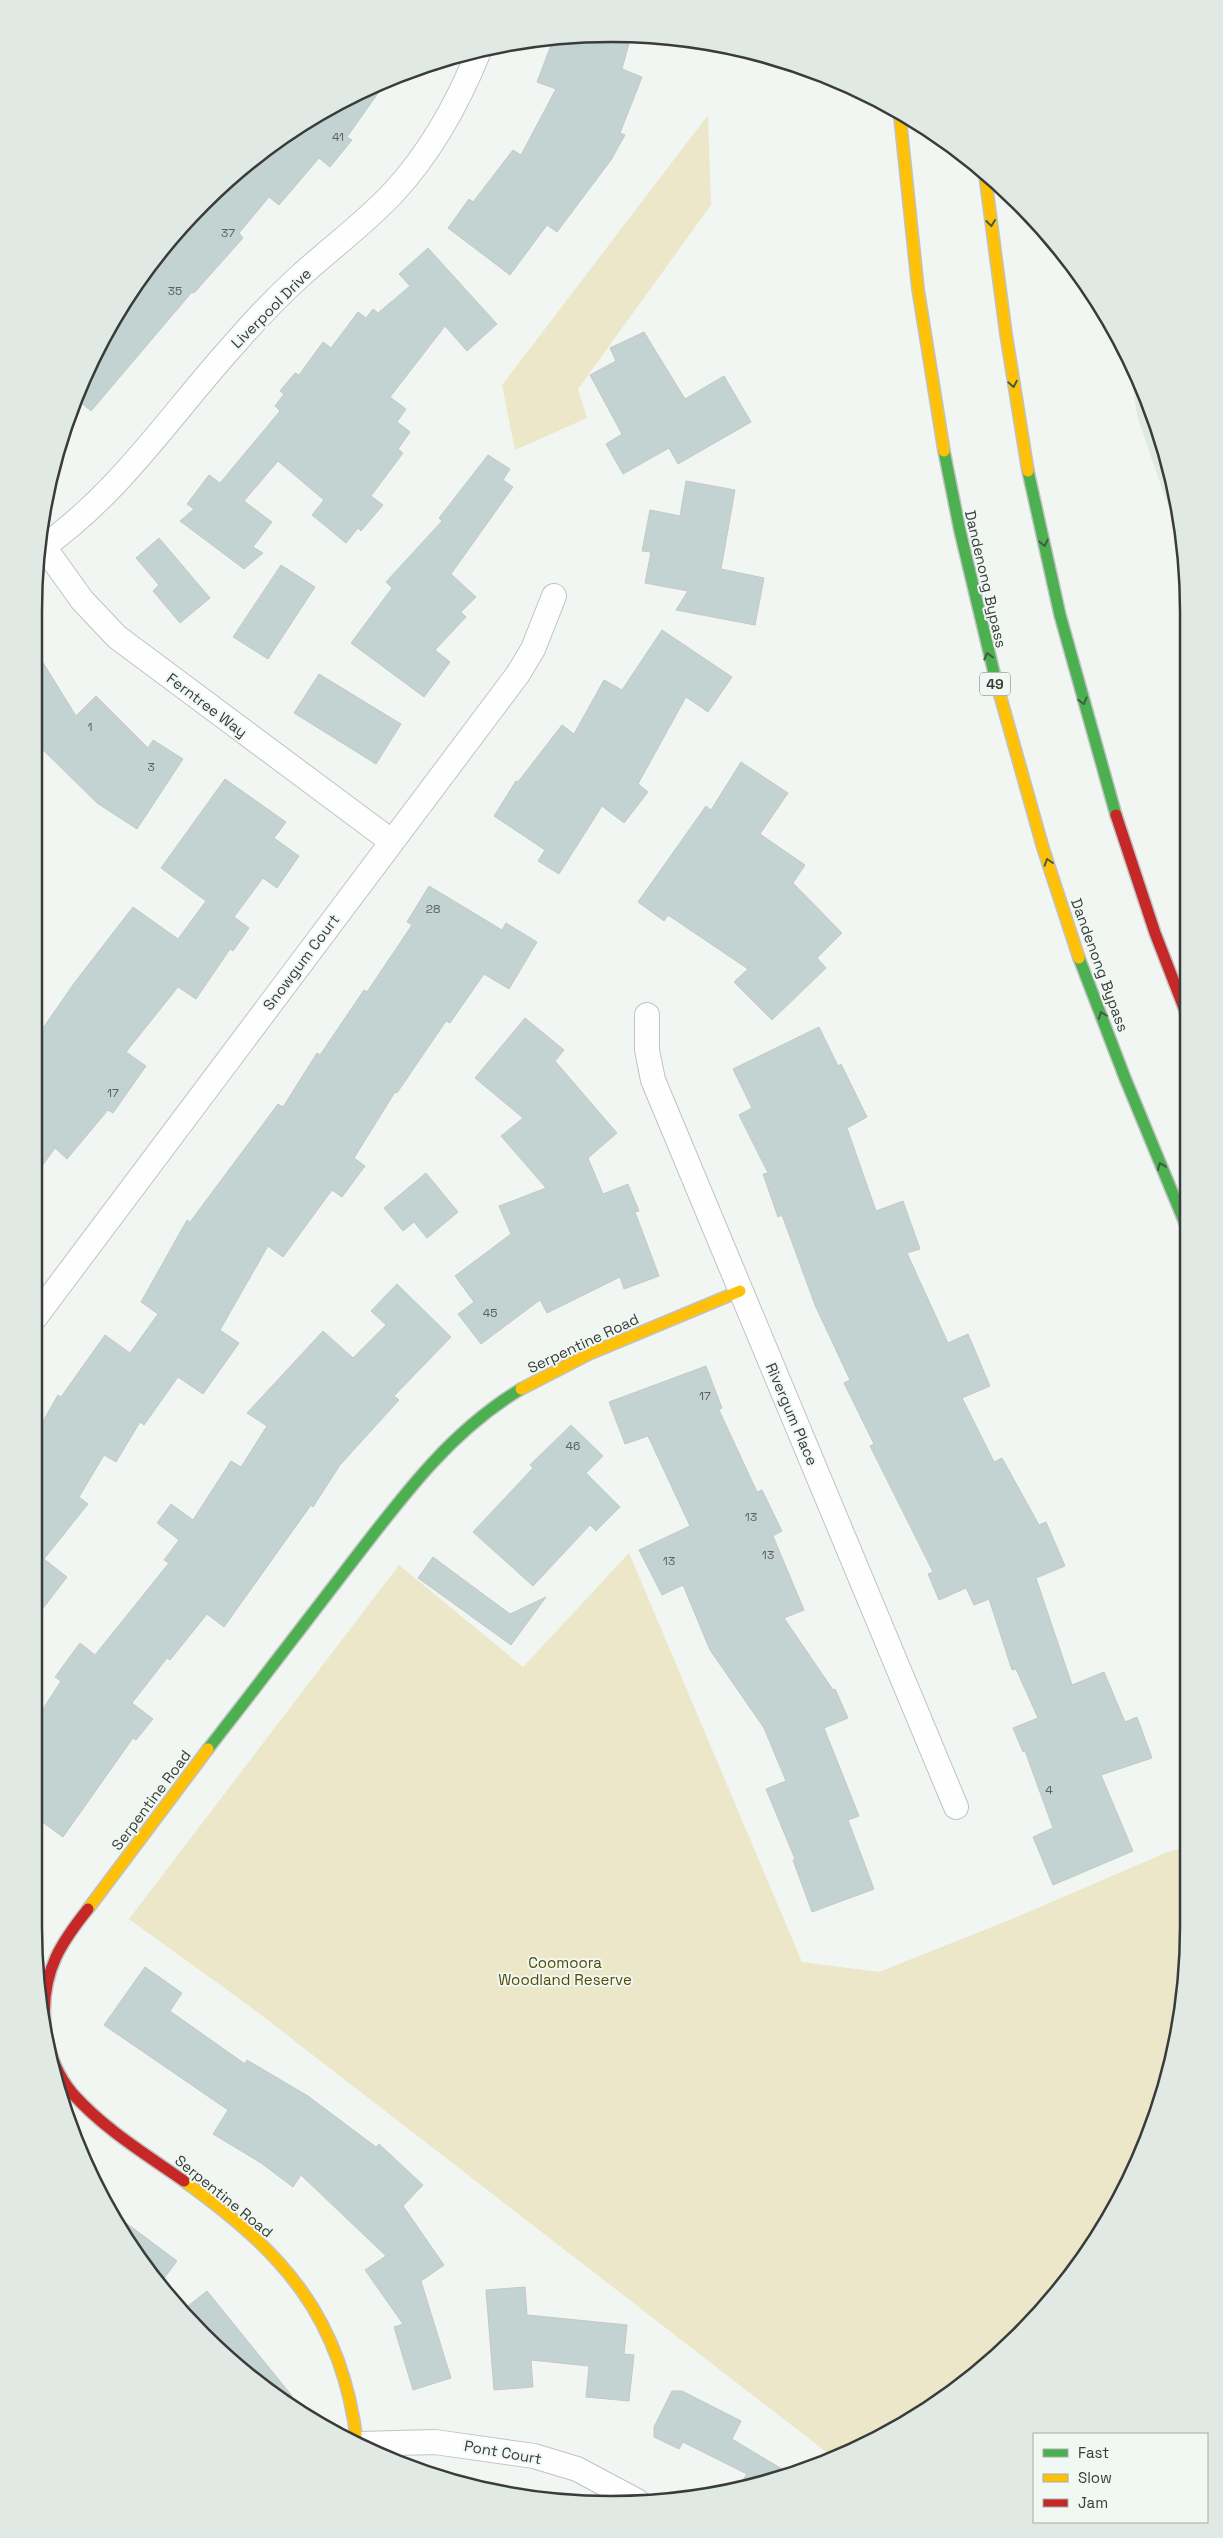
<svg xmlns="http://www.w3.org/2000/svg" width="1223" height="2538" viewBox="0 0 1223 2538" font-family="'Space Grotesk',sans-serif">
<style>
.built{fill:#deeae3}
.green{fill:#ebe7c8}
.building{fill:#c3d3d2;stroke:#c4c9c7}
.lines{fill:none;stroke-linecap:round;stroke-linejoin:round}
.street-casing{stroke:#c0c3c2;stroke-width:26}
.fast-casing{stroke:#c0c3c2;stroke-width:14}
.slow-casing{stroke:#c0c3c2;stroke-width:14}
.jam-casing{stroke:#c0c3c2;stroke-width:14}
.street{stroke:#fdfefd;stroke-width:24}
.fast{stroke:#4caf50;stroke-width:11}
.slow{stroke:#ffc107;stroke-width:11}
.jam{stroke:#c62828;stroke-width:11}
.oneway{stroke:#3f5e41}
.labels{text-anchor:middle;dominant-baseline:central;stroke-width:4;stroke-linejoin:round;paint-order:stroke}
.number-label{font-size:12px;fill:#5c6260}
.shield{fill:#eff8f3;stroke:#707472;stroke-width:1}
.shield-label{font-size:14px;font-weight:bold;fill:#393c3a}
.street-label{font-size:15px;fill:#393c3a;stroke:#eff8f3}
.park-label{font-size:15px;fill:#574902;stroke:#eff8f3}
.rim{fill:none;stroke:#393c3a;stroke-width:2.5}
</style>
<rect width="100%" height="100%" fill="#f1f6f3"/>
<path class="built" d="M 1130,363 L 1145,391 L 1184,536 L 1184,552 L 1137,416 Z"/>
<g class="green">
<path d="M 708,115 L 711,205 L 578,389 L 587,418 L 515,450 L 502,385 Z"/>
<path d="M 629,1553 L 802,1962 L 879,1972 L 1019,1916 L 1170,1851 L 1189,1847 L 1189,1927 L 1178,2039 L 1145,2148 L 1092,2247 L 1020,2335 L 963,2385 L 867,2445 L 834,2458 L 252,2008 L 129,1919 L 399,1565 L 523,1667 Z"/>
</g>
<g class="building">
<path d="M 612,34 L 631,36 L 622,69 L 642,77 L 620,133 L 625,135 L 611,160 L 557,232 L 547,225 L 510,275 L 448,228 L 469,199 L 473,202 L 513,150 L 521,155 L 556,89 L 537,82 L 553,40 Z"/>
<path d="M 388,79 L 347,137 L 352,140 L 330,167 L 319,158 L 279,205 L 269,197 L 239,233 L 243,238 L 194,293 L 192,292 L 91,411 L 76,398 L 131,290 L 203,203 L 291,131 Z"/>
<path d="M 428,248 L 497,324 L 467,351 L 445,326 L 390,397 L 406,409 L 397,422 L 410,432 L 398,449 L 403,453 L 371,496 L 383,505 L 361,531 L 358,528 L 346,543 L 312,515 L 324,500 L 278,461 L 244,501 L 272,522 L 253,547 L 263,553 L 244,569 L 180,521 L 194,509 L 187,504 L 209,475 L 220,483 L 280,411 L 275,406 L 284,394 L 280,391 L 295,373 L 299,375 L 323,342 L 331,348 L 358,312 L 366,318 L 373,309 L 378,313 L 410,286 L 399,274 Z"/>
<path d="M 644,332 L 685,399 L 724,376 L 751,422 L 678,464 L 669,448 L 623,474 L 606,444 L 622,434 L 590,375 L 616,361 L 610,348 Z"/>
<path d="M 488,455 L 510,469 L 503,480 L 513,487 L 451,574 L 476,597 L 461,612 L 466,617 L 435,650 L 450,662 L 424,697 L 351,643 L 392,588 L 386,582 L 442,521 L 439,518 Z"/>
<path d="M 686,481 L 735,490 L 721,569 L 764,578 L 755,625 L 676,610 L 688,591 L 645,583 L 651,552 L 642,551 L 650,510 L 680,516 Z"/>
<path d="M 159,538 L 210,598 L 180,623 L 153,591 L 159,585 L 136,558 Z"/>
<path d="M 281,565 L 315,587 L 268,659 L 233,637 Z"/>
<path d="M 662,630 L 732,677 L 708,712 L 686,697 L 638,784 L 648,792 L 624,823 L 602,806 L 559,874 L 538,861 L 545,850 L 494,816 L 516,781 L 518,782 L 562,725 L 574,734 L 604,680 L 622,690 Z"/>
<path d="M 34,648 L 76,716 L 96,696 L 148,748 L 153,740 L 183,759 L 137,829 L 97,803 L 34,741 Z"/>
<path d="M 319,674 L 401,724 L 376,764 L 294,713 Z"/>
<path d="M 741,762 L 788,793 L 760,834 L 805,865 L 793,883 L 842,933 L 817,958 L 826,968 L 772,1020 L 734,982 L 748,969 L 668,915 L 664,921 L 638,902 L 706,806 L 711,810 Z"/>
<path d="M 225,779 L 286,822 L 274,838 L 299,856 L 277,888 L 263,878 L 234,917 L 249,928 L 233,951 L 230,949 L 196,999 L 178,987 L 126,1052 L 146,1066 L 113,1113 L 108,1110 L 67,1159 L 55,1148 L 34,1177 L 34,1041 L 75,982 L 133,907 L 178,939 L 206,901 L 161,868 Z"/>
<path d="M 429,886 L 502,930 L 506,923 L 537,942 L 509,989 L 484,974 L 450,1023 L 446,1021 L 397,1093 L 395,1092 L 354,1158 L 365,1166 L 342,1197 L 332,1190 L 283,1257 L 268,1246 L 220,1330 L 239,1343 L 203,1394 L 178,1377 L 144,1425 L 140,1422 L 116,1462 L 104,1455 L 79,1497 L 88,1504 L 44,1559 L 67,1577 L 34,1620 L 34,1437 L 58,1395 L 61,1397 L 105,1335 L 130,1353 L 158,1314 L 141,1302 L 187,1220 L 190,1222 L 278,1104 L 283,1107 L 317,1053 L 320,1055 L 364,990 L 367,992 L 412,925 L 407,922 Z"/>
<path d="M 525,1018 L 564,1050 L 555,1061 L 617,1133 L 588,1158 L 603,1194 L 628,1184 L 639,1211 L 635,1212 L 659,1276 L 624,1289 L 620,1277 L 547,1313 L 540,1300 L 481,1344 L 458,1314 L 474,1302 L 455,1276 L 511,1234 L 499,1206 L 546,1188 L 501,1136 L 523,1118 L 475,1078 Z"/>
<path d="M 819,1027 L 838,1066 L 841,1064 L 867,1117 L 847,1128 L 876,1211 L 903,1201 L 920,1249 L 907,1253 L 948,1343 L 968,1334 L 990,1386 L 962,1398 L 994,1462 L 1002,1458 L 1039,1525 L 1046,1522 L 1065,1566 L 1036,1578 L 1072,1685 L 1104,1672 L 1125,1722 L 1137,1717 L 1152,1758 L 1101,1775 L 1133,1851 L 1053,1885 L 1033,1837 L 1053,1828 L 1025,1751 L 1023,1752 L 1013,1728 L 1038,1718 L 1016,1669 L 1012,1670 L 989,1599 L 974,1605 L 966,1588 L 939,1600 L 928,1574 L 933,1572 L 870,1446 L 874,1444 L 844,1383 L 850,1380 L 815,1305 L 782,1215 L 778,1217 L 763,1174 L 768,1173 L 739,1115 L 752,1108 L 733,1069 Z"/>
<path d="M 426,1173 L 458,1212 L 427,1238 L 414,1222 L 403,1231 L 384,1208 Z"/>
<path d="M 397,1284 L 451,1337 L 394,1396 L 399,1400 L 340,1465 L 313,1507 L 311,1505 L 224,1627 L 207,1614 L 170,1660 L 167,1658 L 132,1703 L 153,1719 L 136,1740 L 133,1738 L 63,1837 L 34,1816 L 34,1723 L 61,1681 L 55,1677 L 80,1643 L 95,1655 L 169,1563 L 164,1560 L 179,1540 L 157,1523 L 171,1504 L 193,1520 L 231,1461 L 241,1467 L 267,1426 L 247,1413 L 323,1331 L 353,1358 L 386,1325 L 371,1311 Z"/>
<path d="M 706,1366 L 722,1408 L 719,1410 L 757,1492 L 762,1490 L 782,1531 L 773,1536 L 804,1610 L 784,1618 L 833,1690 L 835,1689 L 848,1718 L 824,1728 L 859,1816 L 848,1820 L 874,1889 L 812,1912 L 793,1860 L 795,1859 L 766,1789 L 786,1781 L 764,1728 L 710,1650 L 683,1585 L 662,1595 L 639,1550 L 690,1526 L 648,1436 L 625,1444 L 609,1402 Z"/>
<path d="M 571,1425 L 603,1456 L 586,1473 L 620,1507 L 596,1531 L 590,1525 L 533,1586 L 473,1532 L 533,1468 L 530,1465 Z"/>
<path d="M 433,1557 L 510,1614 L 546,1597 L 511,1645 L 418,1578 Z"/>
<path d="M 145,1967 L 182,1993 L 170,2011 L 245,2064 L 247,2060 L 308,2096 L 376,2147 L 379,2144 L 423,2185 L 403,2206 L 444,2265 L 421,2281 L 451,2378 L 413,2390 L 394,2327 L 403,2324 L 365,2270 L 386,2256 L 301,2175 L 293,2187 L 261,2163 L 213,2134 L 228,2110 L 104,2025 Z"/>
<path d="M 114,2214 L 177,2261 L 159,2285 L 112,2217 Z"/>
<path d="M 525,2287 L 527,2315 L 627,2325 L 624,2354 L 634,2355 L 629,2401 L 586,2397 L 589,2366 L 531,2360 L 533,2387 L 494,2390 L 486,2290 Z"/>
<path d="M 207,2291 L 292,2396 L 285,2403 L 230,2361 L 183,2310 Z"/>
<path d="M 672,2391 L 682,2391 L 741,2421 L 732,2439 L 792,2475 L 738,2487 L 747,2474 L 683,2442 L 679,2449 L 654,2437 L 654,2427 Z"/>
</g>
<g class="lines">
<defs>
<g id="street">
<path d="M 44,547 L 82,600 L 117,637 L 391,841"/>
<path d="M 40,549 C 120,494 173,411 237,341 C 257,318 278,296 300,276 C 331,248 365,223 393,193 C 432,151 458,103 479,51"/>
<path d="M 647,1015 L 647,1050 L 653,1080 L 956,1807"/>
<path d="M 34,1319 L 518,674 L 533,649 L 554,596"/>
<path d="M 359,2444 L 435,2442 L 534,2456 L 577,2469 L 637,2501"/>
</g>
<g id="fast">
<path d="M 944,451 L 960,531 L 996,681"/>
<path d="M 1028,471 L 1060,615 L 1116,815"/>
<path d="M 1079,958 L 1125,1078 L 1187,1228"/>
<path d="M 208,1749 C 254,1690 299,1631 345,1571 C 397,1504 446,1434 521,1389"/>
</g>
<g id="slow">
<path d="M 900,117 L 918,289 L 944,451"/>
<path d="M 985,175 L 1006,334 L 1028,471"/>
<path d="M 996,681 L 1043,848 L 1079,958"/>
<path d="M 521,1389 L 589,1354 L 740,1291"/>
<path d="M 88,1909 L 208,1749"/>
<path d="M 184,2181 C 283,2252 342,2317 357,2442"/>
</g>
<g id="jam">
<path d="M 1116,815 L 1155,933 L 1186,1013"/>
<path d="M 88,1909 C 76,1924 64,1940 56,1957 C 36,2001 42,2057 73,2094 C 104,2129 147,2155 184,2181"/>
</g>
</defs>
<use href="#street" class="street-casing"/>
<use href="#fast" class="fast-casing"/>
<use href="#slow" class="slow-casing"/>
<use href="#jam" class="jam-casing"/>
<use href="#street" class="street"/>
<use href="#fast" class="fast"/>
<use href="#slow" class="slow"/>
<use href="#jam" class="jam"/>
</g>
<defs><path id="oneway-chevron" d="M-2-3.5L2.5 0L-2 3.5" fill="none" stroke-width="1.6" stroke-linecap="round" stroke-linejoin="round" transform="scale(1.25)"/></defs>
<g class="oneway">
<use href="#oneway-chevron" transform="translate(991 223) rotate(83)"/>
<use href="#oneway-chevron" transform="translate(1013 384) rotate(80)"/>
<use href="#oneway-chevron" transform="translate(1044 543) rotate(77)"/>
<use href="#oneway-chevron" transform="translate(988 656) rotate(-104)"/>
<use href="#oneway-chevron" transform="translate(1083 701) rotate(75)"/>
<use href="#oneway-chevron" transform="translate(1048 862) rotate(-108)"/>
<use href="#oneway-chevron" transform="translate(1102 1015) rotate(-111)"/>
<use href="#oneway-chevron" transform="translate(1161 1166) rotate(-112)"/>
</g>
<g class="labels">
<g class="number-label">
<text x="338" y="137">41</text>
<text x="228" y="233">37</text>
<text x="175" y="291">35</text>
<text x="90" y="727">1</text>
<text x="151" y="767">3</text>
<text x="433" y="909">28</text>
<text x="113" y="1093">17</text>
<text x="490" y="1313">45</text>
<text x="705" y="1396">17</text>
<text x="573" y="1446">46</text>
<text x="751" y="1517">13</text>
<text x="768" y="1555">13</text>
<text x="669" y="1561">13</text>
<text x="1049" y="1790">4</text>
</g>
<rect class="shield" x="980" y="672.5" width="30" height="23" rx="4"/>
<g class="shield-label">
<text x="995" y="684">49</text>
</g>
<g class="street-label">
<text transform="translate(271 308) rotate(-45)">Liverpool Drive</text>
<text transform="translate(986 579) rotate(77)">Dandenong Bypass</text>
<text transform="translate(207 705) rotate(37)">Ferntree Way</text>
<text transform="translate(301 962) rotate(-53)">Snowgum Court</text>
<text transform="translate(1100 965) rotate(70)">Dandenong Bypass</text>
<text transform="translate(583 1343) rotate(-25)">Serpentine Road</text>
<text transform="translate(792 1414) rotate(67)">Rivergum Place</text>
<text transform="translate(151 1800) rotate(-53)">Serpentine Road</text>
<text transform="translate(224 2196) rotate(39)">Serpentine Road</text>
<text transform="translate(503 2452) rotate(10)">Pont Court</text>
</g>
<g class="park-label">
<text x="565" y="1962">Coomoora<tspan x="565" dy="17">Woodland Reserve</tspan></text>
</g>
</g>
<path d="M0 0H1223V2538H0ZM611 42H611A569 569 0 0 1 1180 611V1927A569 569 0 0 1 611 2496H611A569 569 0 0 1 42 1927V611A569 569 0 0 1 611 42Z" fill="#e0e9e4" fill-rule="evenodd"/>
<path class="rim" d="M611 42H611A569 569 0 0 1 1180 611V1927A569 569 0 0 1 611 2496H611A569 569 0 0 1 42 1927V611A569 569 0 0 1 611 42Z"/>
<rect x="1033" y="2433" width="175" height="90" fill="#eff8f3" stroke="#a6ada9"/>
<rect x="1043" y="2449" width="25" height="8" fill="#4caf50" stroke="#a6ada9"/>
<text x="1078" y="2458" font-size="15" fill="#393c3a">Fast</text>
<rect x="1043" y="2474" width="25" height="8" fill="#ffc107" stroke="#a6ada9"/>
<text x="1078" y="2483" font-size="15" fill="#393c3a">Slow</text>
<rect x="1043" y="2499" width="25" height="8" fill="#c62828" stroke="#a6ada9"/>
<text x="1078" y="2508" font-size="15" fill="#393c3a">Jam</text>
</svg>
